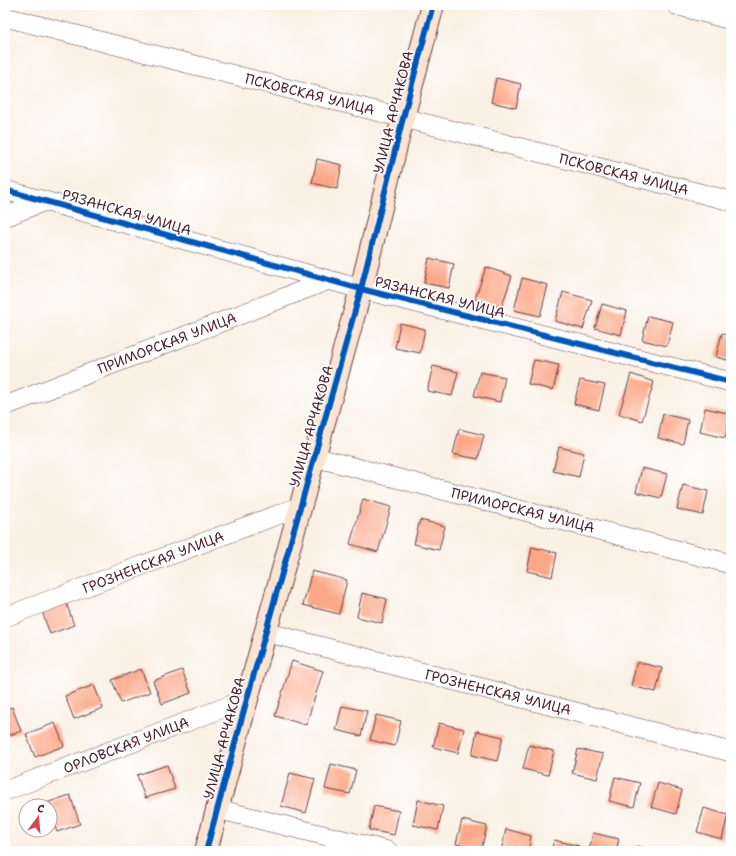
<svg xmlns="http://www.w3.org/2000/svg" width="736" height="856" font-family="'Shantell Sans',sans-serif">
<style>
.building{fill:#fba788}
.lines{fill:none;stroke-linecap:round;stroke-linejoin:round}
.street-casing{stroke:#643e47;stroke-width:20}
.secondary-casing{stroke:#643e47;stroke-width:24}
.street{stroke:#fff;stroke-width:19}
.secondary{stroke:#fde4d1;stroke-width:22}
.cycleway-casing{stroke:#fff;stroke-width:8}
.cycleway{stroke:#0057b8;stroke-width:6}
.labels{text-anchor:middle;stroke-width:3.5;stroke-linejoin:round;paint-order:stroke}
.street-label{font-size:14px;fill:#4a1f2b;stroke:#fff}
</style>
<rect width="100%" height="100%" fill="#fff"/>
<filter id="ink" filterUnits="userSpaceOnUse"><feTurbulence type="fractalNoise" baseFrequency=".025" numOctaves="2"/><feDisplacementMap in="SourceGraphic" scale="8" xChannelSelector="R" yChannelSelector="G"/><feConvolveMatrix kernelMatrix="1 2 1 2 8 2 1 2 1" color-interpolation-filters="sRGB"/></filter>
<filter id="wash" filterUnits="userSpaceOnUse"><feTurbulence type="fractalNoise" baseFrequency=".012" numOctaves="4" result="noise"/><feDisplacementMap in="SourceGraphic" scale="16" xChannelSelector="R" yChannelSelector="G"/><feGaussianBlur stdDeviation="0.9" result="paint"/><feColorMatrix in="noise" values="0 0 0 0 0 0 0 0 0 0 0 0 0 0 0 0 0 1.4 0 .05"/><feComposite in="paint" operator="in"/></filter>
<g filter="url(#wash)">
<rect width="100%" height="100%" fill="#faf0e3"/>
<g id="blocks">
<path class="building" d="M496,78L521,84L516,108L491,102Z
M317,159L342,165L337,189L312,183Z
M429,258L454,264L449,288L424,283Z
M486,267L512,276L501,308L475,299Z
M522,278L548,285L540,316L514,310Z
M563,292L592,300L583,329L555,321Z
M602,304L627,311L621,335L595,328Z
M648,316L673,322L667,346L642,340Z
M400,323L425,329L420,353L395,348Z
M722,333L731,336V361L716,357Z
M534,360L559,365L553,390L528,384Z
M433,366L458,372L452,396L427,391Z
M480,372L505,377L500,402L474,396Z
M631,374L654,382L642,421L619,414Z
M580,380L605,385L599,410L574,404Z
M705,408L731,414L725,438L700,432Z
M663,414L688,420L683,444L658,438Z
M459,429L484,435L478,459L453,454Z
M559,447L584,453L579,477L553,471Z
M642,468L667,474L661,498L636,492Z
M683,485L708,491L703,515L677,509Z
M363,499L391,507L378,552L350,544Z
M420,520L445,526L439,550L414,544Z
M532,547L557,553L552,577L527,571Z
M312,571L347,580L339,614L303,605Z
M362,593L387,599L382,623L357,617Z
M66,602L74,625L50,634L42,611Z
M292,661L323,671L306,725L275,716Z
M637,662L662,668L656,692L631,686Z
M141,669L150,692L121,703L112,680Z
M182,670L191,693L162,704L153,681Z
M94,685L103,708L74,719L65,696Z
M730,690H731V708L727,707Z
M342,706L367,711L361,736L336,730Z
M12,707L21,731L5,737V710Z
M376,715L401,721L395,746L370,740Z
M55,723L64,746L35,757L26,734Z
M439,723L464,729L458,753L433,747Z
M477,731L503,737L497,761L472,755Z
M529,745L554,751L548,775L523,769Z
M578,749L603,754L597,779L572,773Z
M331,764L356,770L350,794L325,789Z
M167,765L175,789L145,798L137,775Z
M290,773L315,779L306,813L281,806Z
M615,777L640,783L634,807L609,801Z
M658,783L682,790L676,814L651,807Z
M70,795L80,824L57,832L50,814V806H47L46,803Z
M418,800L443,806L438,830L413,825Z
M374,806L399,811L394,835L369,830Z
M704,808L728,815L722,839L697,832Z
M462,820L487,826L481,850L456,844Z
M506,829L531,836L528,851H501Z
M593,833L619,839L616,851H589Z
M554,840L579,846L578,851H551Z
M637,846L657,850V851H635Z"/>
</g>
</g>
<g filter="url(#ink)">
<use href="#blocks" fill-opacity="0" stroke="#643e47" stroke-width="1"/>
<g class="lines">
<defs>
<path id="street" d="M676,5L731,20
M5,17L731,201
M5,190L361,289L731,382
M5,217L45,201
M5,406L329,280
M314,457L731,564
M5,617L301,506
M265,632L731,752
M5,791L247,699
M217,809L388,851"/>
<path id="secondary" d="M206,851L247,699L361,289L403,118L433,5"/>
</defs>
<use href="#street" class="street-casing"/>
<use href="#secondary" class="secondary-casing"/>
<use href="#street" class="street"/>
<use href="#secondary" class="secondary"/>
<defs>
<path id="cycleway" d="M5,190L361,289L731,382
M206,851L247,699L361,289L403,118L433,5"/>
</defs>
<use href="#cycleway" class="cycleway-casing"/>
<use href="#cycleway" class="cycleway"/>
</g>
</g>
<g class="labels">
<g class="street-label">
<text transform="translate(310 94) rotate(14)" y="5">ПСКОВСКАЯ УЛИЦА</text>
<text transform="translate(393 112) rotate(-76)" y="5">УЛИЦА АРЧАКОВА</text>
<text transform="translate(624 174) rotate(14)" y="5">ПСКОВСКАЯ УЛИЦА</text>
<text transform="translate(127 212) rotate(16)" y="5">РЯЗАНСКАЯ УЛИЦА</text>
<text transform="translate(440 297) rotate(14)" y="5">РЯЗАНСКАЯ УЛИЦА</text>
<text transform="translate(167 343) rotate(-21)" y="5">ПРИМОРСКАЯ УЛИЦА</text>
<text transform="translate(311 426) rotate(-74)" y="5">УЛИЦА АРЧАКОВА</text>
<text transform="translate(523 510) rotate(14)" y="5">ПРИМОРСКАЯ УЛИЦА</text>
<text transform="translate(153 562) rotate(-21)" y="5">ГРОЗНЕНСКАЯ УЛИЦА</text>
<text transform="translate(498 692) rotate(14)" y="5">ГРОЗНЕНСКАЯ УЛИЦА</text>
<text transform="translate(224 738) rotate(-75)" y="5">УЛИЦА АРЧАКОВА</text>
<text transform="translate(126 745) rotate(-21)" y="5">ОРЛОВСКАЯ УЛИЦА</text>
</g>
</g>
<rect width="736" height="856" fill="none" stroke="#fff" stroke-width="20"/>
<g transform="translate(38 818) rotate(16)"><circle r="19" fill="#ffffff" stroke="#b7a5aa"/>
<path d="M0-3L7 15L0 10L-7 15Z" fill="#d1495b"/>
<text y="-6" font-size="11" font-weight="bold" text-anchor="middle" fill="#4a1f2b">С</text>
</g>
</svg>
